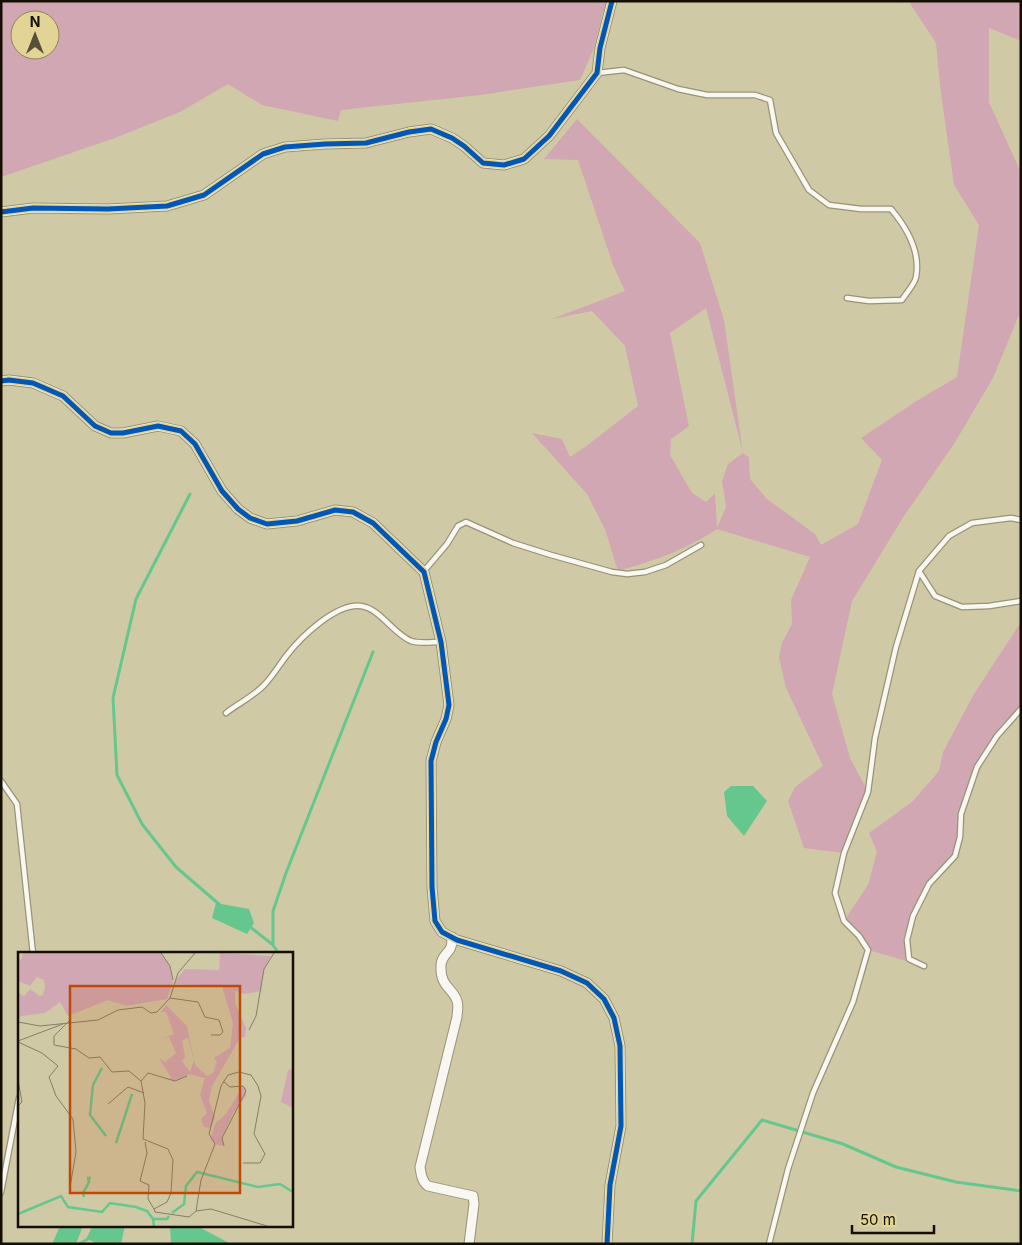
<svg xmlns="http://www.w3.org/2000/svg" width="1022" height="1245" font-family="Inter,sans-serif">
<style>
.green{fill:#d1a7b3;fill-rule:evenodd}
.water{fill:#66c78e}
.lines{fill:none;stroke-linecap:round;stroke-linejoin:round}
.stream{stroke:#66c78e;stroke-width:3}
.lane-casing{stroke:#989377;stroke-width:7}
.street-casing{stroke:#989377;stroke-width:11}
.lane{stroke:#f8f7f2;stroke-width:4.5}
.street{stroke:#f8f7f2;stroke-width:9}
.cycleway-casing{stroke:#e1d495;stroke-width:8}
.cycleway{stroke:#0057b8;stroke-width:5}
.inset-river{fill:none;stroke:#66c78e;stroke-width:2.5}
.inset-road{fill:none;stroke:#857f64;stroke-width:1}
.view{fill:#be4a0a;fill-opacity:0.15;stroke:#be4a0a;stroke-width:2.5}
.inset-edge{fill:none;stroke:#140f00;stroke-width:2.5}
</style>
<rect width="100%" height="100%" fill="#d0c9a6"/>
<path class="green" d="M1,1H609L603,12L594,48L580,80L480,95L341,110L338,121L262,105L228,84L180,112L115,138L1,177ZM20,20H50V50H20Z
M877,1H1021V41L989,28V102L1021,173V316L1018,317L993,378L954,444L904,516L852,601L832,694L850,758L868,792L844,853L804,848L788,801L795,787L823,766L786,688L779,657L782,643L792,624L791,600L810,557L717,529C684,551 655,560 618,571L605,529L587,494L532,433L562,439L570,457L585,447L638,406L625,346L592,311L552,319L625,291L613,265L578,160L544,159L577,119L700,243L724,320L743,453L749,457L750,479L767,499L815,534L821,545L858,524L882,460L861,438L915,402L957,377L979,225L954,185L940,86L936,43L909,2ZM706,308L743,453L728,464L722,481L726,507L717,528L715,493L706,502L692,493L670,455L671,439L689,426L670,333Z
M1021,622V709L997,736L977,767L961,814L960,837L955,856L929,884L913,916L907,940L909,959L924,966L868,950L844,921L868,885L877,852L869,833L912,802L939,771L943,752L974,694Z"/>
<path class="water" d="M731,786H753L767,801L744,836L727,816L724,792Z
M216,903L249,909L254,923L247,934L212,918Z
M60,1226H83L76,1244H52Z
M94,1226H125L121,1244H97L88,1239Z
M170,1226L199,1227L231,1244H171Z"/>
<g class="lines">
<path class="stream" d="M190,494L136,599L113,698L117,775L142,824L176,867L220,905
M249,926L273,945L279,954
M273,945V911L286,873L373,652
M79,1244L88,1239L94,1226
M692,1244L696,1201L762,1120L843,1144L896,1167L956,1182L1021,1191"/>
<defs>
<path id="lane" d="M597,73L624,70L678,89L707,95H755L770,100L776,133L809,190L829,205L861,209H891C907,228 921,251 916,277C915,284 906,293 902,300L869,301L847,298
M424,571L447,544L458,526L466,522L513,543L551,555L612,572L627,574L645,572L666,565L701,545
M919,571L935,596L962,607L989,606L1021,601
M226,713C239,703 256,695 266,683C274,674 280,664 287,655C301,637 336,603 361,606C381,609 392,633 411,641C420,644 431,642 441,642
M1,781L17,804L33,954
M924,966L909,959L907,940L913,916L929,884L955,856L960,837L961,814L977,767L997,736L1021,709
M1,1192L19,1098
M769,1244L788,1169L813,1093L853,1002L868,950L859,936L844,921L835,893L844,853L868,792L875,738L896,647L919,571L949,536L972,523L1011,518L1021,520"/>
<path id="street" d="M1,212L33,208L108,209L167,206L204,195L263,154L285,147L325,144L366,143L409,132L431,129L452,138L464,146L483,163L504,165L524,159L549,136L597,73L600,48L612,1
M1,381L9,380L33,383L63,396L95,426L111,433H123L158,426L181,431L195,444L222,491L238,509L250,518L267,524L297,521L335,510L353,512L373,523L424,572L441,642L449,705L446,719L436,742L431,761L432,887L435,921L442,932L457,940L561,971L587,983L604,999L614,1018L620,1046L621,1126L610,1185L607,1244
M452,937C452,941 452,946 450,949C446,955 441,958 441,966C440,987 453,988 457,1001C459,1007 457,1012 457,1017L420,1167C421,1174 422,1182 428,1186L473,1196L474,1204L469,1244"/>
</defs>
<use href="#lane" class="lane-casing"/>
<use href="#street" class="street-casing"/>
<use href="#lane" class="lane"/>
<use href="#street" class="street"/>
<defs>
<path id="cycleway" d="M1,212L33,208L108,209L167,206L204,195L263,154L285,147L325,144L366,143L409,132L431,129L452,138L464,146L483,163L504,165L524,159L549,136L597,73L600,48L612,1
M1,381L9,380L33,383L63,396L95,426L111,433H123L158,426L181,431L195,444L222,491L238,509L250,518L267,524L297,521L335,510L353,512L373,523L424,572L441,642L449,705L446,719L436,742L431,761L432,887L435,921L442,932L457,940L561,971L587,983L604,999L614,1018L620,1046L621,1126L610,1185L607,1244"/>
</defs>
<use href="#cycleway" class="cycleway-casing"/>
<use href="#cycleway" class="cycleway"/>
</g>
<g transform="translate(18 952)">
<rect width="275" height="275" fill="#d0c9a6"/>
<path d="M5,1H143L152,14L155,32L167,17L201,18L202,1L253,4L246,17L243,39L226,42L217,39V51L228,76L227,85L222,86L194,134L191,149L197,165L193,176L186,175L183,167L189,161L182,143L187,126L172,122L155,129L141,106L147,110L158,101L151,85L144,87L156,82L148,60H143L148,53L169,74L177,113L189,124L195,121L199,110L196,106L212,96L215,71L204,34L154,32L149,47L108,54L90,48L50,64L42,50L27,61L3,64L0,68V41L6,44L12,37L22,44L25,43L27,35L26,28L19,25L12,34L0,29V6L3,8ZM170,85L176,109L172,120L164,109L167,105L164,89ZM275,117V156L263,150L270,118ZM225,134L228,136V144L215,161L204,186L206,194L197,192L193,187L197,172L208,162Z" fill="#d1a7b3" fill-rule="evenodd"/>
<path class="inset-river" d="M84,116L75,133L72,163L88,184M98,191L114,142M66,245L65,241L71,230L70,226H73M154,261L166,252L168,234L179,220L240,235L262,232L275,240M0,262L43,244L50,255L84,260L92,251L118,255L129,259L135,267L136,274M135,267H149L151,264"/>
<path class="inset-road" d="M143,1L152,14L155,28M152,46L180,50L187,65L201,68L205,80L202,83H193M51,69L36,84V93L58,97L71,106L82,105L94,120L111,119L123,129L127,151L125,187L150,197L155,208L153,241L149,250L136,257L137,260L171,265L178,259L193,257L249,274M0,70L22,74L80,68L100,58L124,55L133,61L139,60L152,46L160,21L177,1M231,78L238,64L246,17L256,1M0,89L45,72M0,90L24,101L40,114L31,125L38,144L55,167L58,200L52,235M0,128L4,150L0,154M123,129L130,121L157,129L169,124M205,129L212,135L225,134L228,139L204,186L206,194M90,152L110,135L126,141M127,190L129,201L122,229L131,233L130,247L136,257M178,259L183,228L197,192L191,182L203,134L210,123L221,120L233,123L240,134L243,144L236,182L247,202L242,211H225"/>
<path class="view" d="M52,34H222V241H52Z"/>
<rect width="275" height="275" class="inset-edge"/>
</g>
<rect width="1022" height="1245" fill="none" stroke="#140f00" stroke-width="5"/>
<g transform="translate(35 35)"><circle r="24" fill="#e1d495" stroke="#8f8559"/>
<path d="M0-4L9 19L0 12L-9 19Z" fill="#56503a"/>
<text y="-8" font-size="14" font-weight="bold" text-anchor="middle" fill="#140f00">N</text>
</g>
<path d="M852 1225v8h82v-8" fill="none" stroke="#140f00" stroke-width="2.5"/>
<text x="860" y="1225" font-size="15" fill="#140f00" stroke="#e1d495" stroke-width="4" paint-order="stroke">50 m</text>
</svg>
